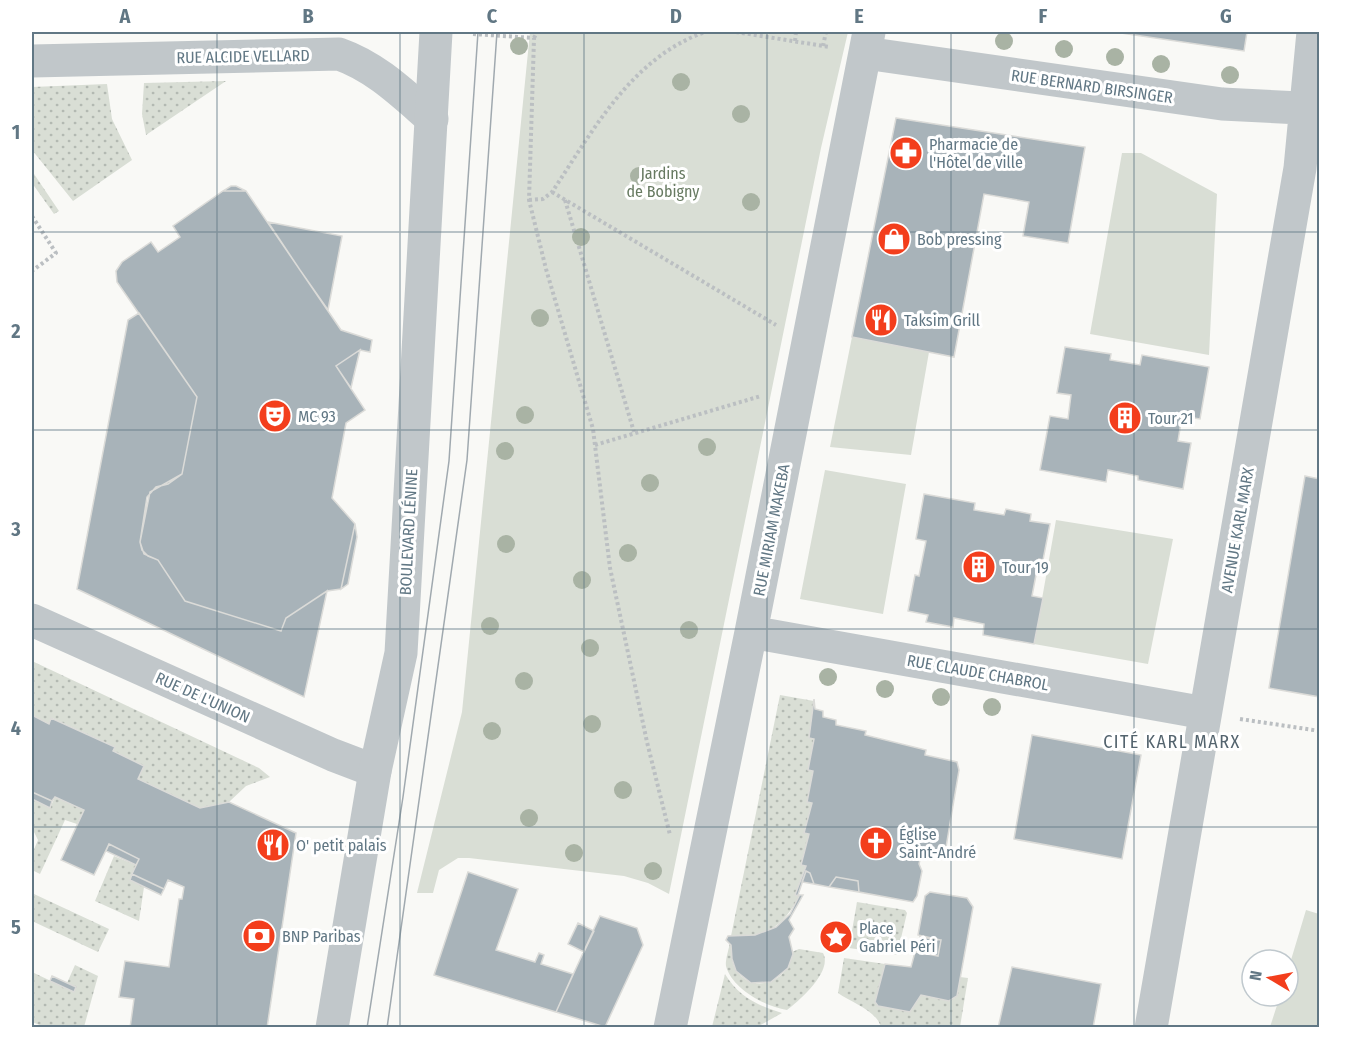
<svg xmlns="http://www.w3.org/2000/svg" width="1351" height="1059" font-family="'Fira Sans Condensed',sans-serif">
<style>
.green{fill:#d9ded5}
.garden{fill:url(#garden-dots)}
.building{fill:#a8b3b9;stroke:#dbdbd8;stroke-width:1.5}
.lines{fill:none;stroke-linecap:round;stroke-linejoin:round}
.path{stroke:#bbbfc2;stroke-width:4;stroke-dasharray:3 3;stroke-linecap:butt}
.minor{stroke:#c1c7ca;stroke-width:33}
.tertiary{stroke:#c1c7ca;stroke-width:33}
.tram{stroke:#a0a9af;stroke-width:1.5}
.tree{fill:#a9b3a4}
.grid{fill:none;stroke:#617784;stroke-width:1.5;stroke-opacity:0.55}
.labels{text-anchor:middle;stroke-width:6;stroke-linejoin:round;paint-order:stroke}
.street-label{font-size:16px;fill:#617784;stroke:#fff}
.poi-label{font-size:16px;fill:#617784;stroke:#fff;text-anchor:start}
.park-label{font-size:16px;fill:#677a61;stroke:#fff}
.neighbourhood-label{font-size:18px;letter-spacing:1.5px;fill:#54646e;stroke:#fff}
.neatline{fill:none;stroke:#617784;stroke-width:2}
.grid-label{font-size:20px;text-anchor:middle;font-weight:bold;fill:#617784}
</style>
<defs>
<pattern id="garden-dots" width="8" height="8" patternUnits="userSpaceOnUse" patternTransform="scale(1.5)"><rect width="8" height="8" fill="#d9ded5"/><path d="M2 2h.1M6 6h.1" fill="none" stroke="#b3b9b2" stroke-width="1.8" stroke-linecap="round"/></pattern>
</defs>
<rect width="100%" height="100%" fill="#f9f9f6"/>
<path class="green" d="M530,32H848L821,148L669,894L648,883L624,876L469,858H458L439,870L433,893H417L462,712Z
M1122,153H1141L1217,194L1209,355L1090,334Z
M852,337L929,352L911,455L830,447Z
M825,470L906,484L883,614L800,599Z
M1056,520L1173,539L1148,664L1034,644Z
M1306,910L1319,914V1027H1270L1280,996H1288V970Z"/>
<path class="garden" d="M226,81L146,135L142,114L144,83Z
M107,84L112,119L132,160L73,201L32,150V87Z
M32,171L59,211L54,214L32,183Z
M32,661L259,768L270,777L246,786L229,802L200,808L138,779L144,766L113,751L115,747L52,718L49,724L32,715Z
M780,695L814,701L809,737L814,739L808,769L813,771L807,801L812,803L804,832L809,834L801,864L806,866L795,895L799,896C784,926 765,939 731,936Z
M55,797L84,810L77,824L65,820L40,874L32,870V854L38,840L32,828V799L50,808Z
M114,856L136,865L130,880L144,887L139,921L95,901Z
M34,894L109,929L98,952L32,921Z
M857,902L905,910L907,913L897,955L849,948Z
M730,942C733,951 730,961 736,970C753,996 791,981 792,952L799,949L823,953C833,971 800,1000 787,1010C766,1007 732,989 726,966C725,960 729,949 730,942Z
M844,958L885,964L876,1003L910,1012L921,995L954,999L960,977L968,978L960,1027H881C876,1010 852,1003 838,993Z
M75,965L98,976L84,1027H45L32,1022V972L74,992L76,987L67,983Z
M725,974C738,996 758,1006 782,1013L757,1027H712Z"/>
<path class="building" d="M1114,32H1247L1244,51Z
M896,118L1085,147L1068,243L1023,236L1029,202L984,194L954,357L852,337Z
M231,186H236L246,191H223Z
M223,191H246L341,330L372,340L370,352L360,350L336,366L365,410L346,423L332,498L355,524L341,589L327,591L286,618L281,631L185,601L158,560L144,554L140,542L150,492L182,474L197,397L117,282L116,271L122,262L151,242L158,252L180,237L173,226Z
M268,222L342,236L328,310L300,270Z
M139,313L197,397L182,474L168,484L156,487L147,497L140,542L142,550L148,556L158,560L185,601L281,631L286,618L327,591L304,697L77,589L128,320Z
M1065,347L1111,354L1110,360L1140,365L1142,355L1209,367L1200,419L1182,416L1178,441L1191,443L1183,489L1138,480V476L1108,470L1106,482L1040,470L1050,416L1068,419L1071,395L1057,393Z
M360,350L353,379L351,388L336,366Z
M1305,476L1320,479V697L1269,688Z
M924,494L975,503L974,510L1004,515L1006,509L1031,514L1030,521L1050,524L1043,560L1039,559L1032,596L1043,598L1034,644L983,635L984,624L954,618L953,627L926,622L928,615L908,611L915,575L919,576L926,541L916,539Z
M355,524L357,537L348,584L341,589Z
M814,699L815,709L823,711V717L836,720V725L866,731L865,735L926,750L925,755L957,762L959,770L945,853L938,858L921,855L919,864L922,871L917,896L913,902L859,892L858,881L836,877L829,887L814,884L810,873L806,871L798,895H803L789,920L794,929L789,937L793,954L788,968L771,982L751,983L736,971L732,959L731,945L726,940L728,936L755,935L776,927L790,914L799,896L795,895L806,866L801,865L809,834L804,833L812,803L807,802L813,771L808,770L814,739L809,738Z
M32,715L49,724L51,718L115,747L113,751L144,766L138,779L200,808L229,802L296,833L267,1028H130L134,999L119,997L125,961L169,967L179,899H182L184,887L168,880L164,889L132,874L139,859L109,844L94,875L61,860L84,810L55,797L52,801L32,792Z
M1032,735L1141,755L1122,859L1014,839Z
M32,792L52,801L50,808L32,799Z
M109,844L139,859L136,865L106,851Z
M806,871L810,873L814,884L802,882Z
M468,872L518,889L496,950L535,962L539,953L544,955L541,964L573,974L556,1012L434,975Z
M132,874L164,889L161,895L130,880Z
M836,877L858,881L859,892L829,887Z
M930,892L967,898L973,907L957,996L949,1001L921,995L910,1012L878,1006L875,1002L885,964L911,967L915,952L938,956L941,940L918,935L925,896Z
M600,916L637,928L643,945L605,1027L556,1012Z
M578,923L594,931L584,952L568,944Z
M920,936L931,939L923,953L917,952Z
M931,939L941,940L938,956L923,953Z
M1012,967L1101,984L1093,1028H998Z
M52,976L76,987L74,992L50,981Z"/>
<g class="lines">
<path class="path" d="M736,32L830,47
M473,34L534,38L529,200L546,269L593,429L610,568L647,742L670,835
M534,38L537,32
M795,41L796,32
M823,46L826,32
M552,192L776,325
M529,200L543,199L552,192C593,131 631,58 705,32
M565,200L634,432
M32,216L56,253L32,271
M595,445L761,396
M1240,719L1320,731"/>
<path class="minor" d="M865,53L1222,104L1320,109
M32,61L339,54C376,67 403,94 432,119
M32,620L333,755L375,771
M751,632L1205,713
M670,1028L751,632L869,32
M1151,1028L1300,168L1313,32"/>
<path class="tertiary" d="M332,1028L375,771L401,653L436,32"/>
<path class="tram" d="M367,1028L403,797L449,461L478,32
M387,1028L467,460L497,32"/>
</g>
<g class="tree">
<circle cx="1004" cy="41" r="9"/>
<circle cx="519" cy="46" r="9"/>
<circle cx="1064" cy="49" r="9"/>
<circle cx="1115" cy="57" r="9"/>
<circle cx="1161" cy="64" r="9"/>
<circle cx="1230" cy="75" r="9"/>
<circle cx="681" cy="82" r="9"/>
<circle cx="741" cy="114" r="9"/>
<circle cx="639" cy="176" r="9"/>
<circle cx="751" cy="202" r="9"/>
<circle cx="581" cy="237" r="9"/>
<circle cx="540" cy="318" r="9"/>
<circle cx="525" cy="415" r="9"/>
<circle cx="707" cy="447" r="9"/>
<circle cx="505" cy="451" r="9"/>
<circle cx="650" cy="483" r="9"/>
<circle cx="506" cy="544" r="9"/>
<circle cx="628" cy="553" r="9"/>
<circle cx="582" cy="580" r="9"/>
<circle cx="490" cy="626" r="9"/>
<circle cx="689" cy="630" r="9"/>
<circle cx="590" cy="648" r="9"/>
<circle cx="828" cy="677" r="9"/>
<circle cx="524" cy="681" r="9"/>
<circle cx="885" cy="689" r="9"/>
<circle cx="941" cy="697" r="9"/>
<circle cx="992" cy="707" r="9"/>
<circle cx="592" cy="724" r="9"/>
<circle cx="492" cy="731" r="9"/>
<circle cx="623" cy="790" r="9"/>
<circle cx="529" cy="818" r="9"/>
<circle cx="574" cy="853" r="9"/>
<circle cx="653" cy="871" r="9"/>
</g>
<path class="grid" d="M217,32V1028M400,32V1028M584,32V1028M767,32V1028M951,32V1028M1134,32V1028M32,232H1320M32,430H1320M32,629H1320M32,827H1320"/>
<defs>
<symbol id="pharmacy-disc" viewBox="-11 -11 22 22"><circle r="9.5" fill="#f33e1c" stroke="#fff"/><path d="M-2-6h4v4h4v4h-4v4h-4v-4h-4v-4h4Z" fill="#fff"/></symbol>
<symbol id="shop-disc" viewBox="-11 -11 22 22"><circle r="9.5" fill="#f33e1c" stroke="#fff"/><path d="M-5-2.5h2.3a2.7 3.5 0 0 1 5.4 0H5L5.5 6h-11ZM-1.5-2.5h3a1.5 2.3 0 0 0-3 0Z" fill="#fff"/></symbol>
<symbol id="restaurant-disc" viewBox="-11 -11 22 22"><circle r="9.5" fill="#f33e1c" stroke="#fff"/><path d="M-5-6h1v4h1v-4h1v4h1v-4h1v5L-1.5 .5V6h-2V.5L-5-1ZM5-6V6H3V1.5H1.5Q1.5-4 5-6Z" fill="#fff"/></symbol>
<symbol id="theatre-disc" viewBox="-11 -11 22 22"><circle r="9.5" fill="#f33e1c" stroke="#fff"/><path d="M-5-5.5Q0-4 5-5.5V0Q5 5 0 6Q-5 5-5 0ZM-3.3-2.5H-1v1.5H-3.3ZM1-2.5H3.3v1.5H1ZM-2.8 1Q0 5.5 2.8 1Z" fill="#fff"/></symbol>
<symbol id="building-disc" viewBox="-11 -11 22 22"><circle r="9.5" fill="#f33e1c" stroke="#fff"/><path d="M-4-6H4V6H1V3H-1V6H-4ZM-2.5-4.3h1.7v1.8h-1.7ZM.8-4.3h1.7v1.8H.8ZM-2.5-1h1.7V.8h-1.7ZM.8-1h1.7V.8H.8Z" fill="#fff"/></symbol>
<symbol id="church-disc" viewBox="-11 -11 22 22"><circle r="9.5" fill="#f33e1c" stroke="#fff"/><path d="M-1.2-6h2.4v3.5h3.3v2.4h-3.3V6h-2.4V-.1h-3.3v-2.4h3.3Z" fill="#fff"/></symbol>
<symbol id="bank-disc" viewBox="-11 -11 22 22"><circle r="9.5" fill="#f33e1c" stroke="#fff"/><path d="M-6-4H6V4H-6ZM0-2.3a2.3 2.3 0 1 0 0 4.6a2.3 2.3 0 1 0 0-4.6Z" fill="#fff"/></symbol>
<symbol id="sight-disc" viewBox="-11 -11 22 22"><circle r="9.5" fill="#f33e1c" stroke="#fff"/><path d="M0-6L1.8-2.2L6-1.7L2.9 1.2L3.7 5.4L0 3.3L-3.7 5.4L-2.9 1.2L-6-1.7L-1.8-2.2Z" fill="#fff"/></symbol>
</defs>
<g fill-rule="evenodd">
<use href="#pharmacy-disc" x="887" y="134" width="38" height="38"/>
<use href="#shop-disc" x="875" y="220" width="38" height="38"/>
<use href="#restaurant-disc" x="862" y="301" width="38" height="38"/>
<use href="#theatre-disc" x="256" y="397" width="38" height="38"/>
<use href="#building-disc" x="1106" y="399" width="38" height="38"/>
<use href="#building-disc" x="960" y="548" width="38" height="38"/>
<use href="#church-disc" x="857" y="824" width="38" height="38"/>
<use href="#restaurant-disc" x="254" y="826" width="38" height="38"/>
<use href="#bank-disc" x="240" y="917" width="38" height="38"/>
<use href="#sight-disc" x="817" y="918" width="38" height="38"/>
</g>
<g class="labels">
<g class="street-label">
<text transform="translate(243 56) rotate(-1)" y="6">RUE ALCIDE VELLARD</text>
<text transform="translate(1092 86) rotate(8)" y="6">RUE BERNARD BIRSINGER</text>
<text transform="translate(771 530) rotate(-79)" y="6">RUE MIRIAM MAKEBA</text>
<text transform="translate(1237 530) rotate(-80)" y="6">AVENUE KARL MARX</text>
<text transform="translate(408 532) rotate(-87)" y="6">BOULEVARD LÉNINE</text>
<text transform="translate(978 672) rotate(10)" y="6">RUE CLAUDE CHABROL</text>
<text transform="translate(203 697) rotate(24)" y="6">RUE DE L'UNION</text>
</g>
<g class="poi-label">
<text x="929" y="150">Pharmacie de<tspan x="929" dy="18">l'Hôtel de ville</tspan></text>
<text x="917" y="245">Bob pressing</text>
<text x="904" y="326">Taksim Grill</text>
<text x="298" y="422">MC 93</text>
<text x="1148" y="424">Tour 21</text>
<text x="1002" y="573">Tour 19</text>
<text x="899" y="840">Église<tspan x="899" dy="18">Saint-André</tspan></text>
<text x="296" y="851">O' petit palais</text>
<text x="859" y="934">Place<tspan x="859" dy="18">Gabriel Péri</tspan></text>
<text x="282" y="942">BNP Paribas</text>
</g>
<g class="park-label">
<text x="663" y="179">Jardins<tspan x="663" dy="18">de Bobigny</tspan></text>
</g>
<g class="neighbourhood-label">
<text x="1172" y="748">CITÉ KARL MARX</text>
</g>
</g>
<rect width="1351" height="1059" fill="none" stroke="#ffffff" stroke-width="66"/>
<g transform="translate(1270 978) rotate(280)"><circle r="28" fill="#ffffff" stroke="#c0c9ce" stroke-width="1.5"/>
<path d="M0-4.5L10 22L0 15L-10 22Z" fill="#f33e1c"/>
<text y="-9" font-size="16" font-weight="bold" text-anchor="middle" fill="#617784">N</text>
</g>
<rect x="33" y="33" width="1285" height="993" class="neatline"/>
<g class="grid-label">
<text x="125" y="23">A</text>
<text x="308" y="23">B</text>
<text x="492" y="23">C</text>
<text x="676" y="23">D</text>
<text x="859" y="23">E</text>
<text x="1043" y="23">F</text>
<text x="1226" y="23">G</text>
<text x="16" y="139">1</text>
<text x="16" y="338">2</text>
<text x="16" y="536">3</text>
<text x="16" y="735">4</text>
<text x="16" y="934">5</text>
</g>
</svg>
